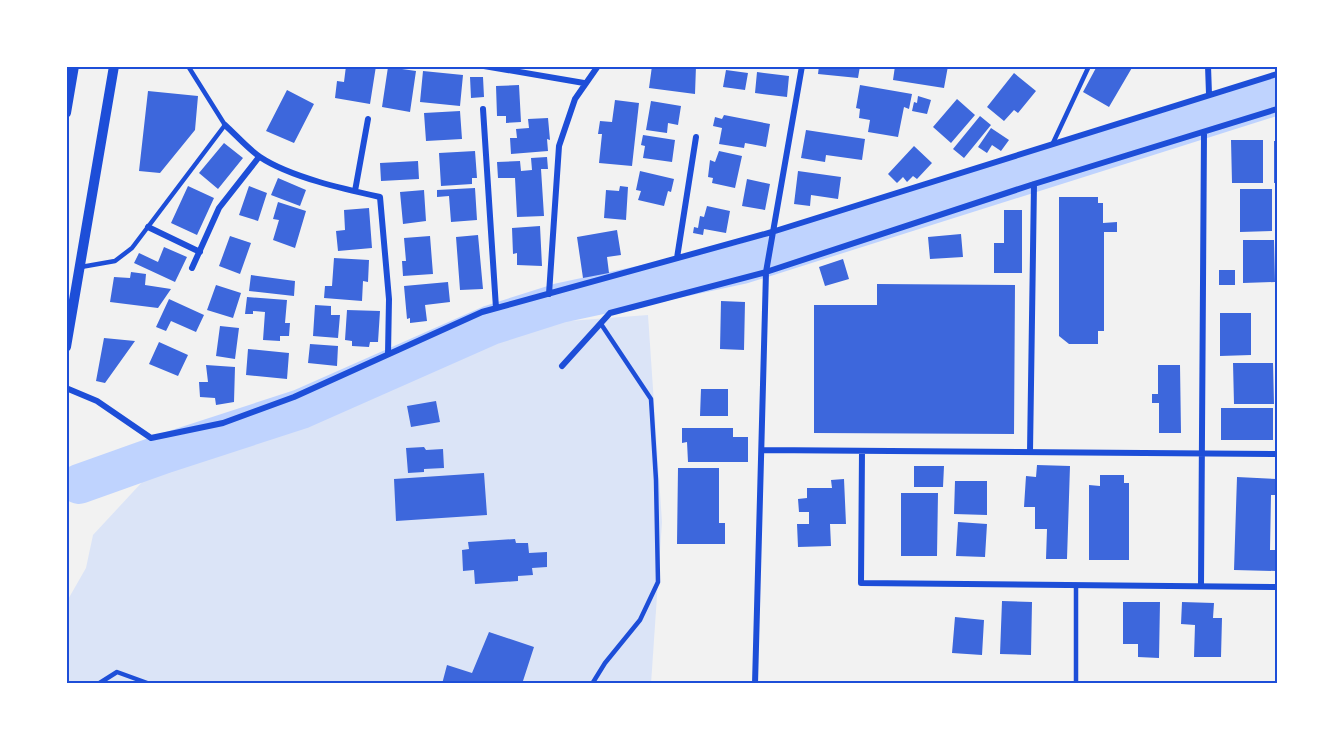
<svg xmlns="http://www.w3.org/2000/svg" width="1343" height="750" font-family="'IBM Plex Sans',sans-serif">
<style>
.green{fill:#dbe4f7}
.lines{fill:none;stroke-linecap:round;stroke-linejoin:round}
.river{stroke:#bfd3fe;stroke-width:40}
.building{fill:#3d67dc}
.path{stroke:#1d4ed8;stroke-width:4}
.service{stroke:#1d4ed8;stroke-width:4.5}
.minor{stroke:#1d4ed8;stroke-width:6}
.tertiary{stroke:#1d4ed8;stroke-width:10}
.neatline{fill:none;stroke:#1d4ed8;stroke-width:2}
</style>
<rect width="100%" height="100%" fill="#f2f2f2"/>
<path class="green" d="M648,315L662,522L651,684H66V603L86,568L93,535L158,465L529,324Z"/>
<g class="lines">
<path class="river" d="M79,484L166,453L301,409L491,325L560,303L742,264L1277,95"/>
</g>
<path class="building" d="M346,66H376L370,104L335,98L337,81L344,82Z
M652,66H696L695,94L649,88Z
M819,66H860L858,78L818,74Z
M895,66H948L944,88L893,80Z
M1097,66H1133L1109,107L1083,92Z
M388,67L416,71L410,112L382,107Z
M726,70L748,73L745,90L723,87Z
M423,71L463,75L460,106L420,102Z
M757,72L789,76L787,97L755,93Z
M1014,73L1036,91L1018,113L1014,110L1004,121L987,107Z
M470,77H483L484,97L471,98Z
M519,85L521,122L506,123V116H497L496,86Z
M860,85L912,94L909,109L904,107L898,137L868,132L870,120L859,118L860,109L856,108Z
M287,90L314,104L294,143L266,131Z
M148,91L198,96L195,130L160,173L139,171Z
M918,96L931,100L927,114L912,111L914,102L917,103Z
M957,99L975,115L951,143L933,127Z
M615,100L639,103L632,166L599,163L602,134H598L600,121L612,122Z
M651,101L681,106L678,125L668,123L667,133L646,130Z
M460,111L462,139L426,141L424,113Z
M724,115L770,124L766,147L745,143L744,148L719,144L722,128L713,126L715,117L722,119Z
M980,116L991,125L964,158L953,149Z
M548,118L550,140L547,139L548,151L511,154L510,138H517L516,129L529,128L528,119Z
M991,128L1009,140L1001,151L992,145L987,153L978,147Z
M806,130L865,139L862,160L826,155L825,162L801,158Z
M643,135L675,140L672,162L643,158L645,146L641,145Z
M1231,140H1263V183H1232Z
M1274,141H1277V183H1274Z
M224,143L243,158L218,189L199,173Z
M914,146L932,163L917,179L913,176L907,182L903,177L897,183L888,174Z
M475,151L477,178H472V184L441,186L439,153Z
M719,151L742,156L735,188L712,183L713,178L708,177L710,160L715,162Z
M547,157L548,169H541L544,216L517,217L515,178H498L497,162L520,161L521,171L532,170L531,158Z
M418,161L419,179L381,181L380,163Z
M640,171L674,179L671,192L668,191L664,206L638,200L641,191L636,190Z
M798,171L841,177L838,199L811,195L810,206L794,204Z
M278,178L306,190L300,206L271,195Z
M747,179L770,184L765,210L742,206Z
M188,186L214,198L197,235L171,223Z
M249,186L267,193L258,221L239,215Z
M620,186L628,187L626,220L604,218L606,190L619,191Z
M475,188L477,220L451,222L449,196L437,197V190Z
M1240,189H1272V231L1240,232Z
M424,190L426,221L403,224L400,192Z
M1059,197H1098V203H1103V223L1117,222V232H1104V331H1098V344H1069L1059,336Z
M278,202L306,211L295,248L273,240L279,220L273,219Z
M707,206L730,211L726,233L704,229L703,235L693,233L694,227L698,228L700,216L704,217Z
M369,208L372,248L338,251L336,231L345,230L344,210Z
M1004,210H1022V273H994V243H1004Z
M540,226L542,266L517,265V253L513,254L512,228Z
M617,230L621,255L607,257L609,273L583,278L577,237Z
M961,234L963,257L930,259L928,237Z
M478,235L483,289L460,290L456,237Z
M230,236L251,243L240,274L219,266Z
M430,236L433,274L403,276L402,261H406L404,238Z
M1243,240H1274L1275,282L1243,283Z
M164,247L187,257L175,282L134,263L139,253L158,262Z
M334,258L369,260L368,282L363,281L362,301L324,298L325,286H332Z
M843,259L849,279L825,286L819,267Z
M1219,270H1235V285H1219Z
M131,272L146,274L145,285L171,289L158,308L110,302L114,277L130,278Z
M251,275L295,281L294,296L249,291Z
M448,282L450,302L425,305L427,321L410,323V318L407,319L404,286Z
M877,284L1015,285L1014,434L814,433V305H877Z
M216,285L241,293L233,318L207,310Z
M247,297L287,300L285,323H290L289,336H280V341L263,340L265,312L253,311V314H245Z
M169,299L204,315L196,332L171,321L166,331L156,327Z
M721,301L745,302L744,350L720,349Z
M315,305L331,306V315H340L338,338L313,336Z
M347,310L380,311L378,342H370L369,347L352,346V341L345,340Z
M1220,313H1251V355L1220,356Z
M220,326L239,328L235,359L216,356Z
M104,338L135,341L105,383L96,381Z
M159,342L188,355L178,376L149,364Z
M310,344L338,346L337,366L308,363Z
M248,349L289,353L287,379L246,375Z
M1233,363H1273L1274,404H1234Z
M206,365L235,367L234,402L216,405L215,398L200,397L199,382H208Z
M1158,365H1180L1181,433H1159V403H1152V394H1158Z
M701,389H728V416H700Z
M436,401L440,422L411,427L407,406Z
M1221,408H1273V440H1221Z
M682,428H733V437H748V462H688L687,442L682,443Z
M424,447L426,450L443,449L444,468L424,469V472L408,473L406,448Z
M1037,465L1070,466L1067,559H1046L1047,529H1035V507H1024L1026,476L1036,477Z
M914,466H944L943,487H914Z
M678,468H719V523H725V544H677Z
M484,473L487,515L396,521L394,479Z
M1100,475H1124V483H1129V560H1089V485L1100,486Z
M1237,477L1277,479V495H1271L1270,550H1277V571L1234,570Z
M844,479L846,524H830L831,546L798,547L797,524H809V512H799L798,499L807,498V488H832L831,480Z
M955,481H987V515L954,514Z
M901,493H938L937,556H901Z
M958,522L987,524L985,557L956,556Z
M515,539L516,543H528L529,553L547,552V567L532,568L533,575L518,576V581L475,584L474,570L463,571L462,550L469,549L468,542Z
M1002,601L1032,602L1031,655L1000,654Z
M1123,602H1160L1159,658L1138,657V644H1123Z
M1182,602L1214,603L1213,618H1222L1221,657H1194L1195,625L1181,624Z
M955,617L984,620L982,655L952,653Z
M489,632L534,647L522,684H442L447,665L472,673Z"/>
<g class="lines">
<path class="path" d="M768,683L876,684"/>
<path class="service" d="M1053,143L1089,66
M81,267L115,261L132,248L225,125L188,66
M98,684L117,672L150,684
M592,684L605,663L640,620L658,582L656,480L651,399L601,324
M1076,684V585"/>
<path class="minor" d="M484,66L584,83
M1208,66L1209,94
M483,109L496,308
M225,125C236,135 247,148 260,157C290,177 344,189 380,197L389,299L388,354
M355,191L368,119
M148,227L200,252
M677,258L696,137
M192,268L219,208L259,157
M549,294L559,146L575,99L598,66
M562,366L610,313L766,272L1034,184L1277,109
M66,388L97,401L151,438L223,423L294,397L482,312L772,232L1277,74
M762,450L1277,454
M862,451L861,583L1277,587
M1030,452L1034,184
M1201,586L1204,132
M755,684L766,272L802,66"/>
<path class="tertiary" d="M66,113L74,66
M66,347L114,66"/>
</g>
<rect width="1343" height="750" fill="none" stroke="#ffffff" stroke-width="135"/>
<rect x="68" y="68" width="1208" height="614" class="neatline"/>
</svg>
